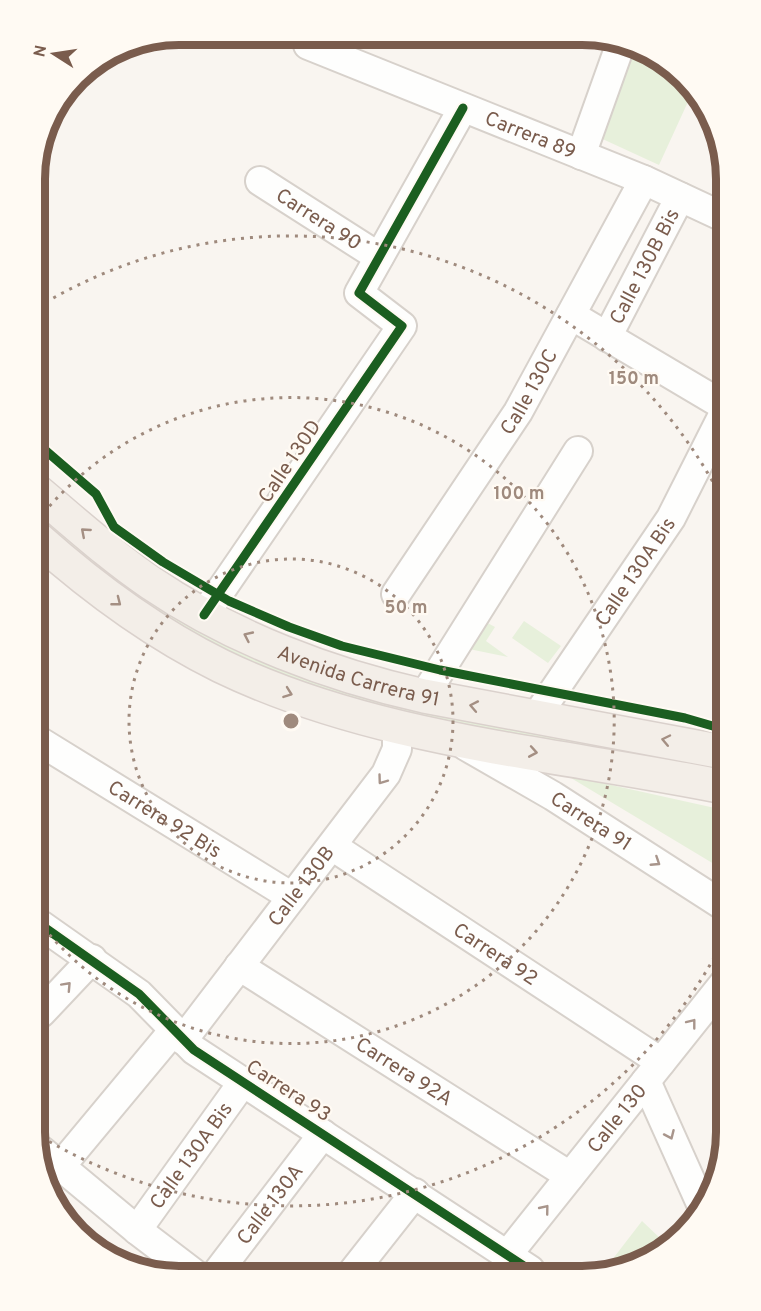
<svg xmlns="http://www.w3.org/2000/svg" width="761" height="1311" font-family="Overpass,sans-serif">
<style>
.green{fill:#e7f0db}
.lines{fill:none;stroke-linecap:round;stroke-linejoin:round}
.minor-casing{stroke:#d7d1cb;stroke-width:32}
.major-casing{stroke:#dad1cc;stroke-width:36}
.minor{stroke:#fefefd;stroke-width:28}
.major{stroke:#f3eee8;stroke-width:33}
.cycleway-casing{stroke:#fffaf3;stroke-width:13}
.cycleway{stroke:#1b5e20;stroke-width:9}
.oneway{stroke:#a48f83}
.oneway2{stroke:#a8958b}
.ring{fill:none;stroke:#9f8a7d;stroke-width:3;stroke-dasharray:3 6}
.labels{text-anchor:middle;stroke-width:4.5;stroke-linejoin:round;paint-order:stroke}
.street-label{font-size:20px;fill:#7a5c4d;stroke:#fffaf3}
.rim{fill:none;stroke:#7a5c4d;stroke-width:8}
.centre{fill:#9f8a7d;stroke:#fffaf3;stroke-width:3}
.ring-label{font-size:18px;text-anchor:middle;font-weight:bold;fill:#9f8a7d;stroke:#fffaf3;stroke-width:4.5;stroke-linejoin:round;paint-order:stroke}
</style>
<rect width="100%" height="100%" fill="#f9f5f0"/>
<path class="green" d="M636,50L677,70L692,93L659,165L596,136Z
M38,512L153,604L222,644L289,673L364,696L723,766V773L691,764C510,732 304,715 148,610C109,584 73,552 38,522Z
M482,620L495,627L486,641L508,657L464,648Z
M524,621L561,646L548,663L512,638Z
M566,775L724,810V870Z
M642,1221L662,1240L655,1250L629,1269H605Z"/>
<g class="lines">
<defs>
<g id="minor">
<path id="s1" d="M308,45L644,180L719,215"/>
<path d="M581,155L621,43"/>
<path id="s2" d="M260,181L379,257"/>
<path d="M571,315L721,404"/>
<path id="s3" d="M607,337L680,197"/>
<path id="s4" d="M396,594L518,412L644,180"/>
<path d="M204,615L402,326L359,293L463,108"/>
<path d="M424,696L578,451"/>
<path id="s5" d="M536,717L671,518L721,419"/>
<path id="s6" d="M39,741L292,897"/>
<path id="s7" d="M466,746L553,796L724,906"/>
<path id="s8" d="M332,846L661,1062"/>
<path d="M41,925L139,994L194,1050L530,1270"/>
<path id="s9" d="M239,966L570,1176"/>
<path d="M41,1013L92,959"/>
<path id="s10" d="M183,1040L386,774L397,749V725"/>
<path d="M646,1081L702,1206"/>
<path d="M42,1151L137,1230L196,1275"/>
<path d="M60,1167L174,1030"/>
<path id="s11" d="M137,1230L243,1082"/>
<path id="s12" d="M508,1254L725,982"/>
<path d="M352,1273L415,1193"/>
<path id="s13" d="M216,1274L323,1134"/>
</g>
<g id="major">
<path id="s14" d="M38,492C75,523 111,556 151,583C232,638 330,675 424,696L723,752"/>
<path d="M38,539C93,588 154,633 221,666C376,741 556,753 724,787"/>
</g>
</defs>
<use href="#minor" class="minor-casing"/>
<use href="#major" class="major-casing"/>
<use href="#minor" class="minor"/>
<use href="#major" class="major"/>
<defs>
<path id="cycleway" d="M38,444L96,494L114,527L163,562L229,601L289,627L342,646L440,670L685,718L723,729
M204,615L402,326L359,293L463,108
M41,925L139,994L194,1050L530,1270"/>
</defs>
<use href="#cycleway" class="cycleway-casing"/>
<use href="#cycleway" class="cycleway"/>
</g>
<defs><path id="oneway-chevron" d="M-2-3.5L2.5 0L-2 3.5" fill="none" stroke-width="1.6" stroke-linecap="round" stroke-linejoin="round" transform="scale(1.5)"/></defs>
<g class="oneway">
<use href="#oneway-chevron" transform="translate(85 532) rotate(-139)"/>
<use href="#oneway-chevron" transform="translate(117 602) rotate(38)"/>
<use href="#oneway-chevron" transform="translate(248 636) rotate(-155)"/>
<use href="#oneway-chevron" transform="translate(288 693) rotate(20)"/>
<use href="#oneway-chevron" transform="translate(474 706) rotate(-169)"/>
<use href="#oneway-chevron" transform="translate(666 740) rotate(-168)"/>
<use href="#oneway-chevron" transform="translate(533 752) rotate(10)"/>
</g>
<g class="oneway2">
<use href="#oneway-chevron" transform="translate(382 780) rotate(126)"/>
<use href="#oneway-chevron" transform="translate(656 862) rotate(33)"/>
<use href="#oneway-chevron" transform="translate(67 986) rotate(-47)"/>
<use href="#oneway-chevron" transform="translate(692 1023) rotate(-52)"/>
<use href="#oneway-chevron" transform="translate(670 1135) rotate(66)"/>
<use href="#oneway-chevron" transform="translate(545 1209) rotate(-51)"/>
</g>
<g class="ring">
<circle cx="291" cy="721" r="162"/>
<path d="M38 520A323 323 0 1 1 42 926"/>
<path d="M723 941A485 485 0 0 1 45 1139M38 307A485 485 0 0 1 721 497"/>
</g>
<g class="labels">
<g class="street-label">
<text dy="7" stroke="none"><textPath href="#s1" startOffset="240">Carrera 89</textPath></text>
<text dy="7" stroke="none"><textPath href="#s2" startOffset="70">Carrera 90</textPath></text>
<text dy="7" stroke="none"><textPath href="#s3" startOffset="80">Calle 130B Bis</textPath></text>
<text dy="7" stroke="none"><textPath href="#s4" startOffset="242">Calle 130C</textPath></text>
<text transform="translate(289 461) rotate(-56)" y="7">Calle 130D</text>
<text dy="7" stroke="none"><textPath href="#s5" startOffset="176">Calle 130A Bis</textPath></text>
<text dy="7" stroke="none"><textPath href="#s14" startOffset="374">Avenida Carrera 91</textPath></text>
<text dy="7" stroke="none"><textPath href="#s6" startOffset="148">Carrera 92 Bis</textPath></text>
<text dy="7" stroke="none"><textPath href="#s7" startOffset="146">Carrera 91</textPath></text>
<text dy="7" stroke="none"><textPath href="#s10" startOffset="194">Calle 130B</textPath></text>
<text dy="7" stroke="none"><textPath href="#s8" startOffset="196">Carrera 92</textPath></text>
<text dy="7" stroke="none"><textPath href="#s9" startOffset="196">Carrera 92A</textPath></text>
<text transform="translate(289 1090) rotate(33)" y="7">Carrera 93</text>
<text dy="7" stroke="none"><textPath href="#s12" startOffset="174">Calle 130</textPath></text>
<text dy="7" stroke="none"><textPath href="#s11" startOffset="92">Calle 130A Bis</textPath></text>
<text dy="7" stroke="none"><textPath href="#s13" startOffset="88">Calle 130A</textPath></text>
</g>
</g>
<path d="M0 0H761V1311H0ZM179 45H582A134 134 0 0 1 716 179V1132A134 134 0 0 1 582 1266H179A134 134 0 0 1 45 1132V179A134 134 0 0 1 179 45Z" fill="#fffaf3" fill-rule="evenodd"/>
<path class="rim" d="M179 45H582A134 134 0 0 1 716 179V1132A134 134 0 0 1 582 1266H179A134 134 0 0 1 45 1132V179A134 134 0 0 1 179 45Z"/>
<circle cx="291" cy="721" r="9" class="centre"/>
<g class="ring-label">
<text x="634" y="384">150 m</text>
<text x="519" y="499">100 m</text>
<text x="406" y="613">50 m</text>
</g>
<g transform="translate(54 54) rotate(282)" stroke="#fffaf3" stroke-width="4.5" paint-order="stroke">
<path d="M0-4.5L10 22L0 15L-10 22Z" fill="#7a5c4d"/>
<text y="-9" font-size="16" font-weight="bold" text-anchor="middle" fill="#7a5c4d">N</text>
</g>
</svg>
